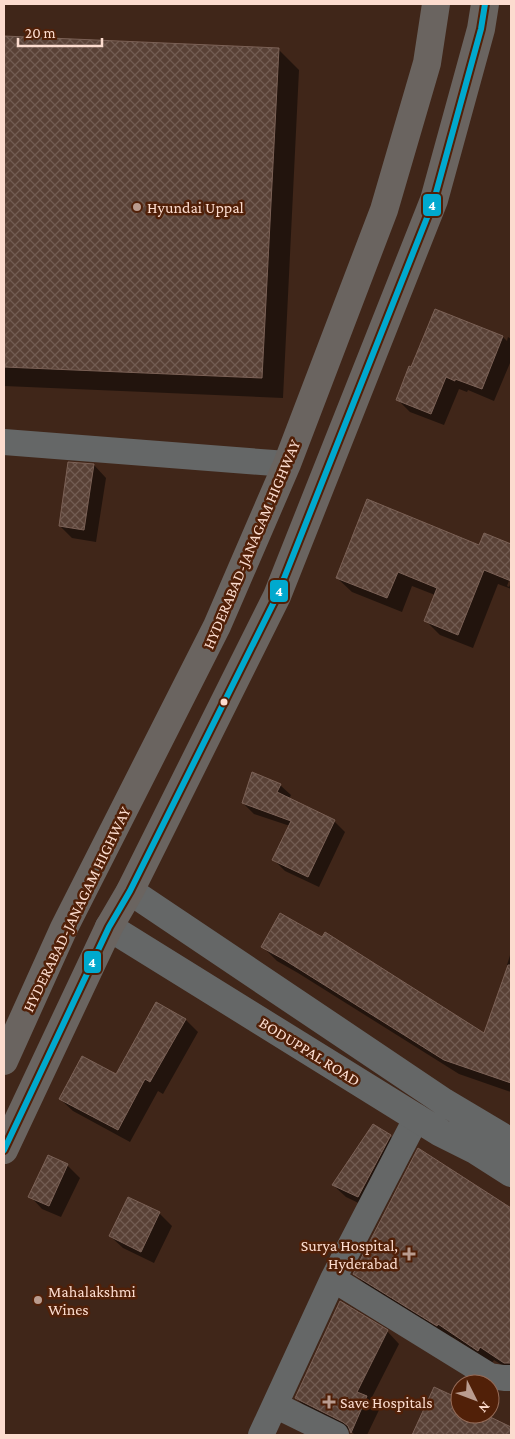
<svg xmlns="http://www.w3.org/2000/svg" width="515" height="1439" font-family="'Crimson Pro',serif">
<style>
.shadow{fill:#0007}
.building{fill:url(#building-cross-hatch);stroke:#7b6156}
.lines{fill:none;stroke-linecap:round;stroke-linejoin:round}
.minor{stroke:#656767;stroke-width:26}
.tertiary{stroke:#656767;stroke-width:28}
.trunk{stroke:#6a6460;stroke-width:28}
.bus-1-casing{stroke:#512008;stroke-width:10}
.bus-1{stroke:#00a9ce;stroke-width:6}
.poi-dot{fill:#ba9c8f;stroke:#512008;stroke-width:2}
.bus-dot{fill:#fcdccf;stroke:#512008;stroke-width:2}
.labels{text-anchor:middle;stroke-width:5;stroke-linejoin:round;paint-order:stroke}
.poi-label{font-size:16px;fill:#fcdccf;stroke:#512008;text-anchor:start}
.street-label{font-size:16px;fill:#fcdccf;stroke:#512008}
.line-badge{stroke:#512008;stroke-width:2}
.badge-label{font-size:14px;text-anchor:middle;font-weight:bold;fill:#fff}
</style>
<defs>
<pattern id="building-cross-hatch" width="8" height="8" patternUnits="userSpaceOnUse" patternTransform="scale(1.25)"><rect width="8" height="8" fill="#594136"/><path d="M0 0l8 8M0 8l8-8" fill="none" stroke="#725c52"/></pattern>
</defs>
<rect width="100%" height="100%" fill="#402619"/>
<path class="shadow" d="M4,37L278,49L299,70L283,398L4,386Z
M436,310L503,337L507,341L508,337L511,339V363H510L494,401L468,390L467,392L459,389L444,425L410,412L397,399L412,369Z
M69,463L94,465L106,478L96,542L72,538L60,526Z
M484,535L511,545V575L507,586L509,587L511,582V589L498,584L473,648L440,635L425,620L435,595L412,586L402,612L352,592L337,578L480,547Z
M280,785L291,795L289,799L334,821L345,832L319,887L285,871L274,860L290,826L254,814L243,803Z
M263,947L485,1035L508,967L507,965L511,952V1092L459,1074L298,973L277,961Z
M157,1004L186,1020L198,1032L163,1094L158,1091L130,1142L73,1111L60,1099L116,1076Z
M390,1136L402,1149L371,1209L346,1197L333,1185Z
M418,1150L511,1210V1371L494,1360L492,1363L452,1337L451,1338L368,1287L354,1273Z
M67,1165L80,1178L61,1217L42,1209L30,1196Z
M129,1199L160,1214L172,1226L154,1263L123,1248L110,1236Z
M387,1331L399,1344L370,1401L379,1410L367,1435H355L351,1431L308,1410L296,1398Z
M434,1389L460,1400V1414H481L511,1428V1435H413Z"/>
<path class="building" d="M4,36L279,48L262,378L4,367Z
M435,309L503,336L482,389L455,379V381L446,377L431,414L396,400L409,366L411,367Z
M68,462L94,464L84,530L59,526Z
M367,499L479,545L484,533L511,544V581L484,570L458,635L424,621L437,588L398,572L387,598L336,578Z
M252,772L281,784L277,792L335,820L308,877L272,860L291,821L242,803Z
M280,913L322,937L325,932L484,1033L508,965H511V1083L444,1060L283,959L261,947Z
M156,1002L186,1019L150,1082L145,1079L118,1130L59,1099L82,1056L116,1074Z
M373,1124L391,1135L358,1197L332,1185Z
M418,1148L511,1208V1363H504L480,1347L478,1351L438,1324L437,1326L353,1274Z
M48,1155L68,1164L49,1206L28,1197Z
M128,1197L160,1212L141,1252L109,1236Z
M340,1301L388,1330L357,1392L367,1396L351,1433L348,1426L343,1422L295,1398Z
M434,1387L460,1399V1414H484L511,1427V1435H412Z"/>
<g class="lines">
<path class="minor" d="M4,442L287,464
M333,1279L490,1376L504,1378H511
M275,1405L336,1435
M261,1435L333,1279L417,1117"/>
<path class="tertiary" d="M130,891L444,1102L511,1142
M109,927L441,1133L475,1150L511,1173"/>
<path class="trunk" d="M4,1061L64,928L217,626L287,464L384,210L427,63L436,4
M4,1150L109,927L130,891L277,596L434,200L481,29L485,4"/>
<defs>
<path id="bus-1" d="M4,1150L109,927L130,891L277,596L434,200L481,29L485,4"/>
</defs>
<use href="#bus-1" class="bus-1-casing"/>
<use href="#bus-1" class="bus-1"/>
</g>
<g class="poi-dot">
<circle cx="137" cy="207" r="5"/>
<path d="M406.5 1246.5h5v5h5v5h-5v5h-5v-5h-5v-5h5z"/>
<circle cx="38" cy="1300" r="5"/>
<path d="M326.5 1394.5h5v5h5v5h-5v5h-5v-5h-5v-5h5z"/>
</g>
<circle class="bus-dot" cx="224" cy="702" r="4.5"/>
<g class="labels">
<g class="poi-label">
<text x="147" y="213">Hyundai Uppal</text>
<text x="398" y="1251" text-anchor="end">Surya Hospital,<tspan x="398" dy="18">Hyderabad</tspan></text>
<text x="48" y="1297">Mahalakshmi<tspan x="48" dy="18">Wines</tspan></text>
<text x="340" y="1408">Save Hospitals</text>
</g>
<g class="street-label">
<text transform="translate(251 544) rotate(-67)" y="6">HYDERABAD-JANAGAM HIGHWAY</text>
<text transform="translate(76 909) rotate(-64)" y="6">HYDERABAD-JANAGAM HIGHWAY</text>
<text transform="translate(310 1051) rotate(32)" y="6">BODUPPAL ROAD</text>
</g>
</g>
<g class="line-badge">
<rect x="422" y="193" width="20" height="24" rx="5" fill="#00a9ce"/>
<rect x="269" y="579" width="20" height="24" rx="5" fill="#00a9ce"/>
<rect x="83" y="950" width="19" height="24" rx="5" fill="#00a9ce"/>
</g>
<g class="badge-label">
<text x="432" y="210">4</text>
<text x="279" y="596">4</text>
<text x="92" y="967">4</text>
</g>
<rect width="515" height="1439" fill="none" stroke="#fcdccf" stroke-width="10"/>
<g transform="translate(475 1399) rotate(132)"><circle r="24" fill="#512008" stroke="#956b58"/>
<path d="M0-4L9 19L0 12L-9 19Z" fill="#ba9c8f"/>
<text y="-8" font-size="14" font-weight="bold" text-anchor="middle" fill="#fcdccf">N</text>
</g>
<path d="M18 38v8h84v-8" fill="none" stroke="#fcdccf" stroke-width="2.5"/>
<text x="25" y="38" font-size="15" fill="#fcdccf" stroke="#512008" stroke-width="4" paint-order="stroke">20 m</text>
</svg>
